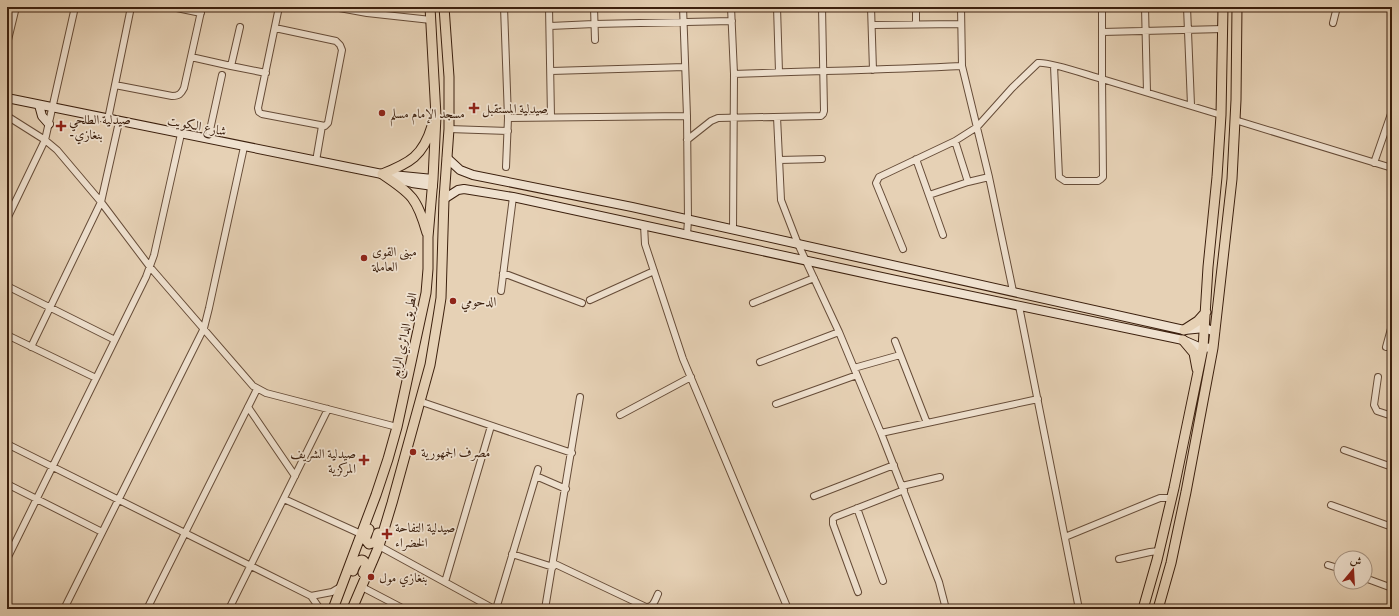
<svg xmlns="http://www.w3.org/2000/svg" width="1399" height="616" font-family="'IM FELL Double Pica',Amiri,serif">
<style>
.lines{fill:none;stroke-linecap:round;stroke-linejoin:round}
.street-casing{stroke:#664c38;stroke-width:8}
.secondary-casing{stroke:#3c200e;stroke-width:10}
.primary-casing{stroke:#3c200e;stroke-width:11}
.street{stroke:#efe1cf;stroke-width:6}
.secondary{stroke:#efe1cf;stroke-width:8}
.primary{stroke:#e6d1b5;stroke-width:9}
.poi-dot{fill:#8f2418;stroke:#efe1cf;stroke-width:1.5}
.labels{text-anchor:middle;stroke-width:3.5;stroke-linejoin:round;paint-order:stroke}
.poi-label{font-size:13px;fill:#3c200e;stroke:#efe1cf;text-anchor:start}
.street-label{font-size:13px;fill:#3c200e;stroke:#efe1cf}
</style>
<rect width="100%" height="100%" fill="#e6d1b5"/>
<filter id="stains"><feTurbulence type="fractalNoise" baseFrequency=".005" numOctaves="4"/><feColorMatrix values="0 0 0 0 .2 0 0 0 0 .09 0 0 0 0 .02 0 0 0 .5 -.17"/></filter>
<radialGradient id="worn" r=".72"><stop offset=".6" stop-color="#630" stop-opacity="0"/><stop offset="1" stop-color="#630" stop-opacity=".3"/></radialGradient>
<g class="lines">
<defs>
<path id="street" d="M172,7L201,13
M334,7L367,13L431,20
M504,7L508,118L506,167
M549,7L551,117
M594,7L595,40
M683,7L687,116L688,220L687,235
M731,7L734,74L733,230
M777,7L779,72
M871,7L873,70
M916,7V24
M961,7L962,66L989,177L1013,291
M1102,7V79L1221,115
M1145,7L1147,92
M1187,7L1191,105
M1333,23L1337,7
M873,25L961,24
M550,26L594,24L732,21
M275,28L336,41L340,45L342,50L328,123L325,126L262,114L259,112L258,108L279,7
M1102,32L1223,29
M7,44L16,7
M191,57L231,66L240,27
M231,66L266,73
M551,71L685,67
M734,74C810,71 886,70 962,66
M115,85L172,96C179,96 181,94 184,88L202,7
M7,116L45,140L57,150L101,202L150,267L253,386L266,393L397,427
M777,117L781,200L798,244L839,332L881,433L939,582L946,609
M508,118L687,116
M108,119L131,7
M1235,120L1392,168
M449,129L508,131
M208,139L222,75
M687,140L711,121L718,118L821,116L823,114L824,111L822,7
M955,141L968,182
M916,159L943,235
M779,160L822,159
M316,161L322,126
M1374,163L1392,111
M929,195L968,182L989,177
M7,219L45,140L75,7
M644,225L645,244L683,359L788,609
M903,249L876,183L879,177L955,141L977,127L1012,88L1038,63C1049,61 1090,76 1102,79L1103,177L1101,179L1098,181H1065L1059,177L1054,66
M503,273L582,303
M7,286L115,340
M501,291L513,197
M590,300L654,271
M753,303L814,278
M1019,306L1079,609
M7,335L96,378
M895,341L927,423
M31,347L101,202L119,122
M1386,347L1392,325
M760,362L839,332
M854,368L900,355
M1378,377L1374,405L1377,411L1392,416
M419,401L572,453
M776,404L857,375
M248,407L295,476
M620,415L691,377
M881,433L1038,399
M7,444L311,596L320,609
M1344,450L1392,467
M536,476L566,489
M7,484L102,532
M902,486L940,477
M814,496L894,465
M284,499L361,534
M1331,505L1392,527
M857,508L883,581
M1065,537L1155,500L1160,498H1171
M379,546L494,609
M512,554L553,567
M7,559L146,277L154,255L181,134
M1119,559L1150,552L1159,551
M553,563L646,607C654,607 655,600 658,594
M1328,565L1341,569
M1365,578L1392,588
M445,582L491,426
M362,587L404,609
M858,592L833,524V519L835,517L904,490
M311,596L332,592L342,586
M64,609L204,328L209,308L244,147
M147,609L257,389
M229,609L328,409
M496,609L538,469
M545,609L580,397"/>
<path id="secondary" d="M7,98L382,174L433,179
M39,105L42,116L49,124
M447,158L460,170L473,175L632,207L1184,330L1205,328L1215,332
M393,178L412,183L433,186
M444,199L458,190L464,189L513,197L891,279L1183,340L1199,347L1213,348"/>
<path id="primary" d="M382,174C410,163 423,156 432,126
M382,174C412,194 417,198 427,233
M1184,330L1198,321L1206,312
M1183,340L1194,353L1197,369
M369,529L365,539L369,544L375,542L378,533
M353,571C355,564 363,553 366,566L363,573
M333,609L376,495L388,459L397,427L426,293L428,269V237L433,179L436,116L430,7
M352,609L379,546L392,503L430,365L438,317L441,298L444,199L449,129V77L444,7
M1143,609L1157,560L1174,488L1203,348L1208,267L1217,177L1221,115L1223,7
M1158,609L1171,563L1186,492L1213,348L1232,179L1236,100L1237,7"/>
</defs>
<use href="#street" class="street-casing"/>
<use href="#secondary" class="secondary-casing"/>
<use href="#primary" class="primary-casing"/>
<use href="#street" class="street"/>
<use href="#secondary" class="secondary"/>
<use href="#primary" class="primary"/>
</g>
<g class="poi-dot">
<path d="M472 102h4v4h4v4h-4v4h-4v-4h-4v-4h4z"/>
<circle cx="382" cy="113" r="4"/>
<path d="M59 120h4v4h4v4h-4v4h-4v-4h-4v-4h4z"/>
<circle cx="364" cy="258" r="4"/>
<circle cx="453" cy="301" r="4"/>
<circle cx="413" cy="452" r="4"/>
<path d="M362 454h4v4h4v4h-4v4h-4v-4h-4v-4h4z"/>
<path d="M385 528h4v4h4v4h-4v4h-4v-4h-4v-4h4z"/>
<circle cx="371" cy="577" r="4"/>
</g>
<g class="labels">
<g class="poi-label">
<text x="482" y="113">صيدلية المستقبل</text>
<text x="390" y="118">مسجد الإمام مسلم</text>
<text x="69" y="124">صيدلية الطلحي<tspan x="69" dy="15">-بنغازي</tspan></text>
<text x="372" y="256">مبنى القوى<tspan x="372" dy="15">العاملة</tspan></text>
<text x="461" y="306">الدحومي</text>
<text x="421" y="457">مصرف الجمهورية</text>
<text x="356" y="458" text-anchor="end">صيدلية الشريف<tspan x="356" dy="15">المركزية</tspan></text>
<text x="395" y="532">صيدلية التفاحة<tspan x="395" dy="15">الخضراء</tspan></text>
<text x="379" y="582">بنغازي مول</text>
</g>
<g class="street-label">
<text transform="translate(197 125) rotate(11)" y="5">شارع الكويت</text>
<text transform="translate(403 335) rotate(-78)" y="5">الطريق الدائري الرابع</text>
</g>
</g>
<rect width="1399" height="616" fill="none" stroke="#e6d1b5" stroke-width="24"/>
<rect x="8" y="8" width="1383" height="600" fill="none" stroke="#3c200e" stroke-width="2"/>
<rect x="12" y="12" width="1375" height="592" fill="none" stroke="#3c200e"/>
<g transform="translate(1353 570) rotate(18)"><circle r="19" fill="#efe1cf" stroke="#a79482"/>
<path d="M0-3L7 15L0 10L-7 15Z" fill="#8f2418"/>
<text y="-6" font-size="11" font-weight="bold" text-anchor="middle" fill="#3c200e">ش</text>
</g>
<rect width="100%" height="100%" filter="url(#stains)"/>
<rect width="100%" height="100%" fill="url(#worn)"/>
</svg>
